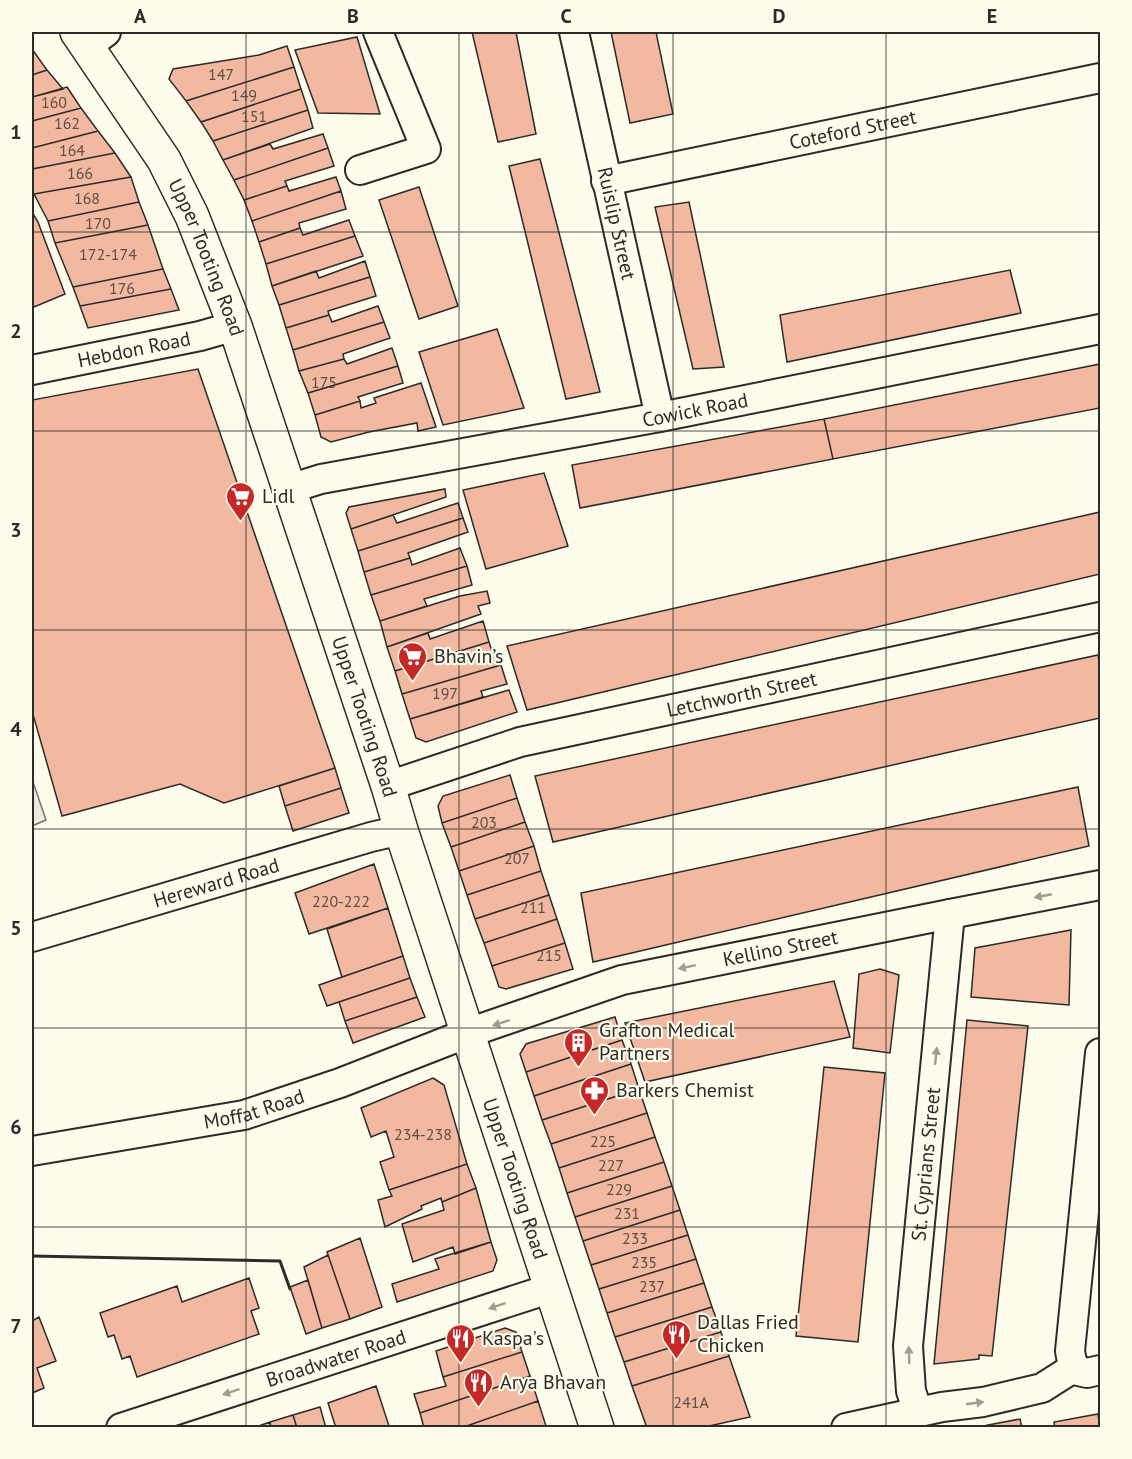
<svg xmlns="http://www.w3.org/2000/svg" width="1132" height="1459" font-family="'PT Sans',sans-serif">
<style>
.green{fill:#ecebdb;stroke:#74746e;stroke-width:1.5}
.building{fill:#f2b8a0;stroke:#2b2b2b;stroke-width:1.5}
.lines{fill:none;stroke-linecap:round;stroke-linejoin:round}
.street-casing{stroke:#2b2b2b;stroke-width:32}
.highway-casing{stroke:#2b2b2b;stroke-width:36}
.street{stroke:#fdfbea;stroke-width:28}
.highway{stroke:#fdfbea;stroke-width:33}
.wall{stroke:#2b2b2b;stroke-width:3}
.oneway{fill:#9e9d94}
.grid{fill:none;stroke:#2b2b2b;stroke-width:1.5;stroke-opacity:0.55}
.labels{text-anchor:middle;stroke-width:4.5;stroke-linejoin:round;paint-order:stroke}
.number-label{font-size:16px;fill:#5d4e48}
.street-label{font-size:20px;fill:#2b2b2b;stroke:#fdfbea}
.poi-label{font-size:20px;fill:#2b2b2b;stroke:#fdfbea;text-anchor:start}
.neatline{fill:none;stroke:#2b2b2b;stroke-width:2}
.grid-label{font-size:20px;text-anchor:middle;font-weight:bold;fill:#2b2b2b}
</style>
<rect width="100%" height="100%" fill="#fdfbea"/>
<path class="green" d="M32,779L46,820L32,826Z"/>
<path class="building" d="M472,32H516L536,134L498,142Z
M611,32H656L673,114L630,123Z
M357,37L380,114L318,113L295,50Z
M287,46L294,67L186,101L169,79L173,69L259,55Z
M32,49L47,70L32,75Z
M294,67L301,89L201,122L186,101Z
M47,70L63,89L32,97V75Z
M67,87L81,108L32,121V97Z
M301,89L308,110L213,141L201,122Z
M81,108L98,131L32,148V121Z
M308,110L313,128L223,160L213,141Z
M98,131L115,153L32,169V148Z
M323,134L328,148L234,180L223,160L270,144L273,149Z
M328,148L334,166L285,181L287,186L244,200L234,180Z
M115,153L131,177L34,194L32,191V169Z
M540,159L600,392L566,399L509,166Z
M131,177L139,202L48,221L34,194Z
M336,177L341,191L252,221L244,200L287,186L289,191Z
M419,187L458,306L419,319L379,200Z
M341,191L346,209L299,223L300,228L259,242L252,221Z
M139,202L148,225L55,243L48,221Z
M689,202L724,367L693,369L655,207Z
M32,212L38,222L65,294L34,307L32,301Z
M349,220L355,236L266,264L259,242L300,228L303,235Z
M148,225L163,269L73,287L55,243Z
M355,236L363,256L272,286L266,264Z
M365,261L370,277L279,305L272,286L316,271L319,278Z
M163,269L171,289L80,306L73,287Z
M1010,270L1021,313L787,362L780,315Z
M370,277L376,296L328,311L329,315L286,328L279,305Z
M171,289L179,310L88,328L80,306Z
M378,306L384,322L293,350L286,328L329,315L332,322Z
M384,322L390,338L343,354L344,359L299,371L293,350Z
M497,329L524,408L443,425L419,352Z
M392,348L398,366L308,393L299,371L344,359L347,364Z
M1100,364V408L833,459L824,419Z
M398,366L403,383L358,397L360,401L315,415L308,393Z
M198,369L335,768L224,803L180,784L62,816L32,711V400Z
M421,383L436,427L418,431L417,423L369,432L331,442L321,437L315,415L360,401L361,408L376,403L374,398Z
M824,419L833,459L580,508L572,465Z
M544,473L568,546L486,569L463,490Z
M445,489L446,497L351,529L346,513L349,507Z
M458,503L463,518L358,551L351,529L393,515L397,523Z
M1100,512V574L527,710L507,646Z
M463,518L468,532L408,553L410,558L364,572L358,551Z
M460,548L467,566L371,595L364,572L410,558L412,565Z
M467,566L472,585L424,599L427,606L380,621L371,595Z
M487,591L490,603L478,606L481,614L387,647L380,621L460,596Z
M483,621L489,642L395,671L387,647L428,633L430,639Z
M489,642L492,651L496,650L501,665L402,694L395,671Z
M1098,655L1100,667V718L553,842L535,776Z
M501,665L507,684L481,691L483,697L410,719L402,694Z
M509,690L517,712L426,742L416,738L410,719Z
M335,768L341,788L285,806L279,786Z
M510,775L517,798L442,823L438,806L443,796Z
M1078,787L1089,846L593,962L581,893Z
M341,788L349,813L293,831L285,806Z
M517,798L525,822L451,847L442,823Z
M525,822L534,846L459,871L451,847Z
M534,846L541,871L467,895L459,871Z
M374,864L388,908L309,934L295,893Z
M541,871L549,895L475,919L467,895Z
M549,895L557,919L484,943L475,919Z
M388,908L403,956L342,977L327,929Z
M557,919L565,943L492,966L484,943Z
M1071,930L1069,1005L971,997L975,948Z
M565,943L573,969L506,989L499,987L492,966Z
M403,956L410,978L327,1006L319,985Z
M880,969L899,975L890,1053L853,1048L859,974Z
M410,978L417,997L345,1021L339,1002Z
M834,981L850,1037L645,1082L625,1023Z
M417,997L425,1017L353,1043L345,1021Z
M615,1017L622,1040L526,1072L520,1054L526,1044Z
M967,1020L1028,1026L992,1356L979,1355V1359L934,1364Z
M622,1040L631,1064L534,1096L526,1072Z
M631,1064L639,1089L542,1120L534,1096Z
M824,1067L885,1073L858,1342L796,1336Z
M433,1078L444,1085L467,1164L389,1190L380,1162L394,1157L386,1131L371,1137L361,1108Z
M639,1089L647,1113L551,1144L542,1120Z
M647,1113L655,1137L559,1168L551,1144Z
M655,1137L664,1162L567,1193L559,1168Z
M664,1162L672,1186L575,1217L567,1193Z
M467,1164L476,1188L442,1202L441,1198L421,1206L422,1209L385,1227L378,1200L392,1196L389,1190Z
M672,1186L680,1210L583,1241L575,1217Z
M476,1188L491,1242L455,1254L453,1247L413,1262L402,1224L444,1210L442,1202Z
M680,1210L688,1235L591,1265L583,1241Z
M688,1235L696,1259L599,1289L591,1265Z
M360,1238L382,1307L350,1319L327,1252Z
M491,1242L497,1260L493,1271L397,1302L392,1284L439,1269L435,1259Z
M328,1255L350,1319L322,1328L304,1267Z
M696,1259L704,1283L607,1313L599,1289Z
M249,1278L259,1308L251,1311L259,1334L137,1377L130,1356L122,1359L114,1335L108,1337L100,1313L177,1286L182,1302Z
M308,1280L322,1328L306,1334L290,1287Z
M704,1283L712,1307L615,1337L607,1313Z
M712,1307L721,1332L624,1362L615,1337Z
M39,1317L56,1361L37,1368L44,1388L32,1393V1321Z
M505,1328L516,1332L522,1352L443,1377L436,1351Z
M721,1332L729,1356L632,1386L624,1362Z
M522,1352L530,1376L420,1413L414,1394L446,1386L443,1377Z
M729,1356L750,1417L700,1428H647L632,1386Z
M530,1376L538,1401L461,1428H424L420,1413Z
M376,1386L389,1426L336,1428L328,1403Z
M538,1401L546,1426L542,1428H461Z
M320,1407L326,1428H297L293,1415Z
M1098,1414L1100,1428H1055L1054,1422Z
M293,1415L297,1428H271L270,1422Z
M1020,1419L1022,1428H976L988,1425Z
M270,1422L271,1428H253Z"/>
<g class="lines">
<defs>
<g id="street">
<path id="s1" d="M574,32L660,417"/>
<path d="M87,46L106,32"/>
<path d="M360,170L426,149L378,32"/>
<path id="s2" d="M606,181L1100,78"/>
<path id="s3" d="M32,370L200,336L235,326"/>
<path id="s4" d="M289,489L321,479L660,417L1100,329"/>
<path id="s5" d="M388,786L520,742L1100,617"/>
<path id="s6" d="M32,937L371,837L401,830"/>
<path d="M1100,1053L1070,1351L1072,1362L1078,1371L1087,1373L1100,1370"/>
<path id="s7" d="M32,1151L244,1115L340,1083L468,1033L622,980L950,914L1100,885"/>
<path id="s8" d="M918,1412L911,1391L908,1346L950,914"/>
<path id="s9" d="M121,1428L552,1288"/>
<path d="M846,1428L942,1407L983,1402L1042,1388L1075,1367"/>
</g>
<g id="highway">
<path id="s10" d="M77,32L164,160L192,216L235,326L388,786L401,830L597,1428"/>
</g>
</defs>
<use href="#street" class="street-casing"/>
<use href="#highway" class="highway-casing"/>
<use href="#street" class="street"/>
<use href="#highway" class="highway"/>
<path class="wall" d="M32,1256L280,1261L290,1289"/>
</g>
<defs><path id="oneway-solid" d="M-6-.8H1V-3.2L6.5 0L1 3.2V.8H-6Z" transform="scale(1.5)"/></defs>
<g class="oneway">
<use href="#oneway-solid" transform="translate(1043 896) rotate(169)"/>
<use href="#oneway-solid" transform="translate(687 967) rotate(168)"/>
<use href="#oneway-solid" transform="translate(501 1023) rotate(162)"/>
<use href="#oneway-solid" transform="translate(936 1056) rotate(-84)"/>
<use href="#oneway-solid" transform="translate(497 1306) rotate(162)"/>
<use href="#oneway-solid" transform="translate(909 1355) rotate(-92)"/>
<use href="#oneway-solid" transform="translate(231 1392) rotate(162)"/>
<use href="#oneway-solid" transform="translate(975 1403) rotate(-8)"/>
</g>
<path class="grid" d="M246,32V1428M459,32V1428M673,32V1428M886,32V1428M32,232H1100M32,431H1100M32,630H1100M32,829H1100M32,1028H1100M32,1227H1100"/>
<defs>
<symbol id="supermarket-pin" viewBox="-11 -11 22 30"><path d="M0 17L-7.5 6A9.5 9.5 0 1 1 7.5 6Z" fill="#c62828" stroke="#fdfbea"/><path d="M-6-5.5h2.5l.6 2H6L4.5 2H-2.5L-4.4-4H-6ZM-1.5 3.2a1.3 1.3 0 1 0 .1 0ZM3 3.2a1.3 1.3 0 1 0 .1 0Z" fill="#fff"/></symbol>
<symbol id="building-pin" viewBox="-11 -11 22 30"><path d="M0 17L-7.5 6A9.5 9.5 0 1 1 7.5 6Z" fill="#c62828" stroke="#fdfbea"/><path d="M-4-6H4V6H1V3H-1V6H-4ZM-2.5-4.3h1.7v1.8h-1.7ZM.8-4.3h1.7v1.8H.8ZM-2.5-1h1.7V.8h-1.7ZM.8-1h1.7V.8H.8Z" fill="#fff"/></symbol>
<symbol id="pharmacy-pin" viewBox="-11 -11 22 30"><path d="M0 17L-7.5 6A9.5 9.5 0 1 1 7.5 6Z" fill="#c62828" stroke="#fdfbea"/><path d="M-2-6h4v4h4v4h-4v4h-4v-4h-4v-4h4Z" fill="#fff"/></symbol>
<symbol id="restaurant-pin" viewBox="-11 -11 22 30"><path d="M0 17L-7.5 6A9.5 9.5 0 1 1 7.5 6Z" fill="#c62828" stroke="#fdfbea"/><path d="M-5-6h1v4h1v-4h1v4h1v-4h1v5L-1.5 .5V6h-2V.5L-5-1ZM5-6V6H3V1.5H1.5Q1.5-4 5-6Z" fill="#fff"/></symbol>
</defs>
<g fill-rule="evenodd">
<use href="#supermarket-pin" x="224" y="480" width="33" height="45"/>
<use href="#supermarket-pin" x="396" y="640" width="33" height="45"/>
<use href="#building-pin" x="562" y="1026" width="33" height="45"/>
<use href="#pharmacy-pin" x="578" y="1074" width="33" height="45"/>
<use href="#restaurant-pin" x="660" y="1318" width="33" height="45"/>
<use href="#restaurant-pin" x="444" y="1322" width="33" height="45"/>
<use href="#restaurant-pin" x="462" y="1366" width="33" height="45"/>
</g>
<g class="labels">
<g class="number-label">
<text x="221" y="80">147</text>
<text x="244" y="101">149</text>
<text x="54" y="108">160</text>
<text x="254" y="122">151</text>
<text x="67" y="129">162</text>
<text x="72" y="156">164</text>
<text x="80" y="179">166</text>
<text x="87" y="204">168</text>
<text x="98" y="229">170</text>
<text x="108" y="260">172-174</text>
<text x="122" y="294">176</text>
<text x="324" y="388">175</text>
<text x="445" y="699">197</text>
<text x="484" y="828">203</text>
<text x="517" y="864">207</text>
<text x="341" y="907">220-222</text>
<text x="533" y="913">211</text>
<text x="549" y="961">215</text>
<text x="423" y="1140">234-238</text>
<text x="603" y="1147">225</text>
<text x="611" y="1171">227</text>
<text x="619" y="1195">229</text>
<text x="627" y="1219">231</text>
<text x="635" y="1244">233</text>
<text x="644" y="1268">235</text>
<text x="652" y="1292">237</text>
<text x="691" y="1408">241A</text>
</g>
<g class="street-label">
<text dy="7" stroke="none"><textPath href="#s2" startOffset="252">Coteford Street</textPath></text>
<text dy="7" stroke="none"><textPath href="#s1" startOffset="196">Ruislip Street</textPath></text>
<text dy="7" stroke="none"><textPath href="#s10" startOffset="261">Upper Tooting Road</textPath></text>
<text dy="7" stroke="none"><textPath href="#s3" startOffset="104">Hebdon Road</textPath></text>
<text dy="7" stroke="none"><textPath href="#s4" startOffset="414">Cowick Road</textPath></text>
<text dy="7" stroke="none"><textPath href="#s5" startOffset="366">Letchworth Street</textPath></text>
<text dy="7" stroke="none"><textPath href="#s10" startOffset="747">Upper Tooting Road</textPath></text>
<text dy="7" stroke="none"><textPath href="#s6" startOffset="192">Hereward Road</textPath></text>
<text dy="7" stroke="none"><textPath href="#s7" startOffset="778">Kellino Street</textPath></text>
<text dy="7" stroke="none"><textPath href="#s7" startOffset="226">Moffat Road</textPath></text>
<text dy="7" stroke="none"><textPath href="#s8" startOffset="250">St. Cyprians Street</textPath></text>
<text dy="7" stroke="none"><textPath href="#s10" startOffset="1233">Upper Tooting Road</textPath></text>
<text dy="7" stroke="none"><textPath href="#s9" startOffset="226">Broadwater Road</textPath></text>
</g>
<g class="poi-label">
<text x="262" y="503">Lidl</text>
<text x="434" y="663">Bhavin’s</text>
<text x="599" y="1037">Grafton Medical<tspan x="599" dy="23">Partners</tspan></text>
<text x="616" y="1097">Barkers Chemist</text>
<text x="697" y="1329">Dallas Fried<tspan x="697" dy="23">Chicken</tspan></text>
<text x="482" y="1345">Kaspa's</text>
<text x="500" y="1389">Arya Bhavan</text>
</g>
</g>
<rect width="1132" height="1459" fill="none" stroke="#fdfbea" stroke-width="66"/>
<rect x="33" y="33" width="1066" height="1393" class="neatline"/>
<g class="grid-label">
<text x="140" y="23">A</text>
<text x="353" y="23">B</text>
<text x="566" y="23">C</text>
<text x="779" y="23">D</text>
<text x="992" y="23">E</text>
<text x="16" y="139">1</text>
<text x="16" y="338">2</text>
<text x="16" y="537">3</text>
<text x="16" y="736">4</text>
<text x="16" y="935">5</text>
<text x="16" y="1134">6</text>
<text x="16" y="1333">7</text>
</g>
</svg>
